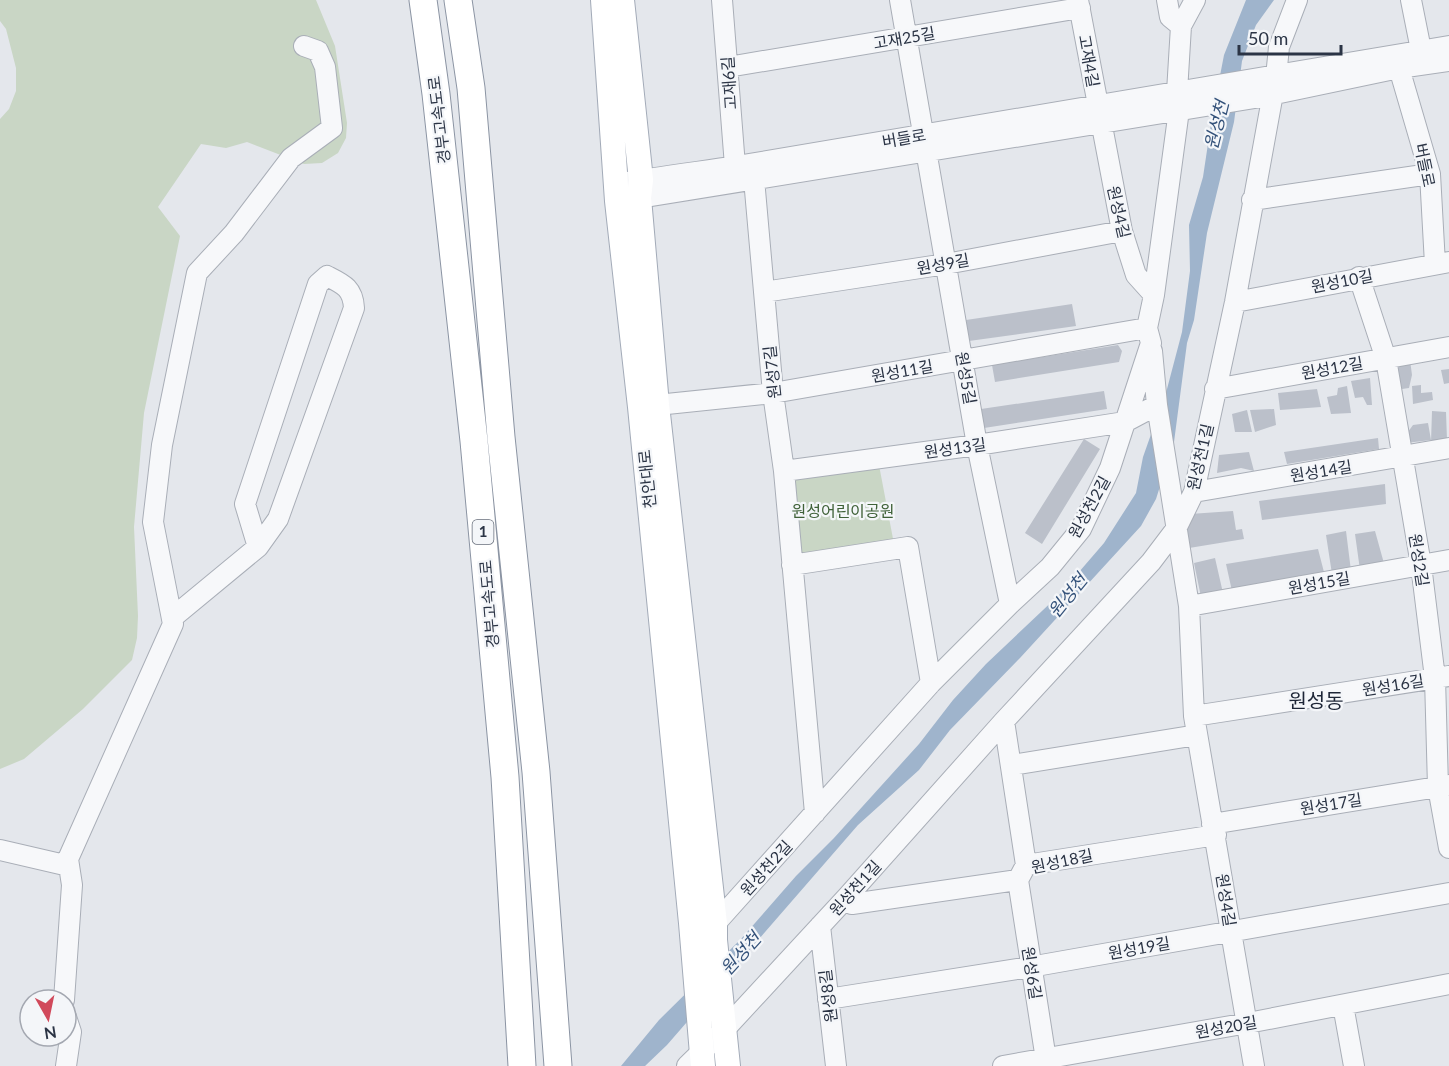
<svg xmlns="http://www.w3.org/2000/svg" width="1449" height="1066" font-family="Lato,'Noto Sans KR',sans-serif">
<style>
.green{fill:#c9d6c5}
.water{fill:#9fb4cc}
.building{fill:#bbc0ca}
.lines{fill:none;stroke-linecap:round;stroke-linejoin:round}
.minor-casing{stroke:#a9aeb7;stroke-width:22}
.major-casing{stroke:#a3abb8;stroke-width:26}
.highway-casing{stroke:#8b94a3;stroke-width:29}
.minor{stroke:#f7f8fa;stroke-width:20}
.major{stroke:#fff;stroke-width:24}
.highway{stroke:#fff;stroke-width:27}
.labels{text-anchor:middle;stroke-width:4.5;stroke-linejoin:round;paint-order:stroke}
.shield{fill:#f4f6f9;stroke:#676e7b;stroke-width:1.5}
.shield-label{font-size:15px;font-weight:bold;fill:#2b3445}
.street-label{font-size:16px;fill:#2b3445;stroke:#f4f6f9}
.park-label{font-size:16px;fill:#3f6138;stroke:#f4f6f9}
.water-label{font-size:18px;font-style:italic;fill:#34527a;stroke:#f4f6f9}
.quarter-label{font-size:20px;fill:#1d2536;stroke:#f4f6f9}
</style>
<rect width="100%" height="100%" fill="#e4e7ec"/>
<path class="green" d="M0,0H316L335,46L347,123L346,138L338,153L322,163L304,164L247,142L226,148L201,144L158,207L180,236L144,413L134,527L138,616L137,638L132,660L83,709L24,759L0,769V119L9,109L16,91V68L6,29L0,21Z
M879,465L894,544L791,559L785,480Z"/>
<path class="water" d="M1246,0H1274L1256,25L1242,61L1234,122L1207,233L1194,320L1187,343L1174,442L1156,499L1141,526L1020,658L950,730L919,770L858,825L667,1045L645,1066H621L659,1020L741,939L796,876L834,838L919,744L953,700L986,664L1060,594L1104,543L1136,493L1143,457L1167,389L1182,332L1190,271L1189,225L1203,177L1212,117L1224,55Z"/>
<path class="building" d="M1072,304L1076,326L969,341L966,320Z
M1118,345L1122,351L1119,362L995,382L992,365Z
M1410,360L1412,375L1409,388L1395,390L1391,368Z
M1449,369V383L1444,384L1441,370Z
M1370,378L1372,405H1367L1363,397L1355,398L1351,381Z
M1421,385V393L1432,392L1433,400L1413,404L1412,386Z
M1347,386L1351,413L1331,414L1327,397L1337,395L1338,388Z
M1317,389L1321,407L1280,410L1278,393Z
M1104,391L1107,409L984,428L981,409Z
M1274,409L1276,425L1255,432L1250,410Z
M1247,410L1252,432H1235L1232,414Z
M1432,411L1446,412L1447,440L1431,442Z
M1428,423L1431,440L1406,443L1405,436L1413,425Z
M1378,438L1379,449L1287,464L1284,452Z
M1084,439L1100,449L1042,544L1025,533Z
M1249,452L1254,471L1241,468L1217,473L1219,455Z
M1385,484L1386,504L1262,520L1259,501Z
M1233,511L1236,530L1242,529L1244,539L1183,549V528L1190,514Z
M1346,531L1351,571L1332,574L1326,535Z
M1375,531L1385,567L1360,570L1355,534Z
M1318,549L1325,576L1232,591L1226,564Z
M1215,558L1223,593L1201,597L1194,563Z"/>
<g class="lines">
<defs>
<path id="minor" d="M722,0L735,166
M900,0L977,445L1010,604
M1078,0L1122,231L1136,275L1154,295
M1167,0L1170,17L1181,26
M1411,0L1421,50
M728,67L1080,8
M1399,68L1430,174L1435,264
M754,179L773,393L784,471L815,813
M617,184C657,177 698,172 738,166C975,127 1212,87 1449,46
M627,200L1261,97L1399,68L1449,61
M1252,200L1430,174
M1359,277L1386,359L1421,565L1435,678L1438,787L1449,848
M764,292L946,264L1122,231
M1235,302L1449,262
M1152,351L1157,405L1189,606L1194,716L1254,1066
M1215,389L1449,347
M657,405L773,393L1147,328
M784,471L977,445L1125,422L1157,405
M1194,492L1449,448
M792,565L908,547L931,683
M1189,606L1449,560
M172,618L258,547L278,519L354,308C353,288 343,284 327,276L318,284L245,504L258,547
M1194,716L1449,676
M1004,721L1026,865
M1012,765L1197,735
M1212,824L1449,785
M0,850L69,866
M1018,880L1047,1066
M847,897L852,904L1018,880L1026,865L1216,835
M715,924L931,683L1010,604L1050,567L1081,529L1110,468L1151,343L1147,328L1154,295L1179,110L1177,92L1181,26L1195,0
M820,926L836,1066
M828,999L1030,967L1449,893
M64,1000L72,885L68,859L173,624L153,522L162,445L197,273L234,233L291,158L332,128L325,67L318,51L304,46
M1343,1005L1354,1066
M66,1017L71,1032L66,1066
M687,1066L725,1029L847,897L1004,721L1151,562L1176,529L1194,492L1235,302L1276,77L1279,47L1297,0
M1003,1066L1248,1023L1449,984"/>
<path id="major" d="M603,0L617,201L640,407L691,923L703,1066
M622,0L641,180L639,198L657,405L715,924V940L728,1066"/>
<path id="highway" d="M423,0L436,94L474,441L505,777L522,1066
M458,0L471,88L501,437L536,772L558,1066"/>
</defs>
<use href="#minor" class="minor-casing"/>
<use href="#major" class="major-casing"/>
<use href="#highway" class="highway-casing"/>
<use href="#minor" class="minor"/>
<use href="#major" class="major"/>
<use href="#highway" class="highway"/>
</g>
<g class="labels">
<rect class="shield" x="472.5" y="520" width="21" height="24" rx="4.5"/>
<g class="shield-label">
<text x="483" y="537">1</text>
</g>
<g class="street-label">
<text transform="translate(904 38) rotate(-10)" y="6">고재25길</text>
<text transform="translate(1089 61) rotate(80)" y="6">고재4길</text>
<text transform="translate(729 83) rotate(-94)" y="6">고재6길</text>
<text transform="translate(439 120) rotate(-97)" y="6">경부고속도로</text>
<text transform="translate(904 138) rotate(-10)" y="6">버들로</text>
<text transform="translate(1425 165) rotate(78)" y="6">버들로</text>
<text transform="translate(1119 212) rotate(77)" y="6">원성4길</text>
<text transform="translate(943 264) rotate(-10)" y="6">원성9길</text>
<text transform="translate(1342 281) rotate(-11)" y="6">원성10길</text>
<text transform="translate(1332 368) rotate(-10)" y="6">원성12길</text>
<text transform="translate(902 371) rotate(-10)" y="6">원성11길</text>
<text transform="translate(772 372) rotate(-96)" y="6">원성7길</text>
<text transform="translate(966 378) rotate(80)" y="6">원성5길</text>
<text transform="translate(955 448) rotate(-8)" y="6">원성13길</text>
<text transform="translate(1200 457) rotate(-77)" y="6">원성천1길</text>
<text transform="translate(1321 471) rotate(-9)" y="6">원성14길</text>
<text transform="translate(647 479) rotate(-96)" y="6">천안대로</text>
<text transform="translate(1089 507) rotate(-61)" y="6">원성천2길</text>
<text transform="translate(1419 560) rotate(81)" y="6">원성2길</text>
<text transform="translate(1319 583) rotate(-10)" y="6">원성15길</text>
<text transform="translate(489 604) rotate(-95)" y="6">경부고속도로</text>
<text transform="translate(1393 685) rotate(-9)" y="6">원성16길</text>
<text transform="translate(1331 804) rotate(-9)" y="6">원성17길</text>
<text transform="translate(1062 861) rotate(-12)" y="6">원성18길</text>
<text transform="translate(766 868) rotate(-48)" y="6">원성천2길</text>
<text transform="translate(855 888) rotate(-48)" y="6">원성천1길</text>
<text transform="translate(1226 900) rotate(81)" y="6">원성4길</text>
<text transform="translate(1139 948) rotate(-10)" y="6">원성19길</text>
<text transform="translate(1032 973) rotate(81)" y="6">원성6길</text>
<text transform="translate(828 996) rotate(-97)" y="6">원성8길</text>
<text transform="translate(1226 1027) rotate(-10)" y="6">원성20길</text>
</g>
<g class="park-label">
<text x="843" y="517">원성어린이공원</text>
</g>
<g class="water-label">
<text transform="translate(1217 125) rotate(-76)" y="6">원성천</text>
<text transform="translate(1068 596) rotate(-51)" y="6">원성천</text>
<text transform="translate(741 954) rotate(-48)" y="6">원성천</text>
</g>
<g class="quarter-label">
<text x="1316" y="708">원성동</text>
</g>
</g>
<g transform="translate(48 1018) rotate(171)"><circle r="28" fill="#f4f6f9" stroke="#a4a8b1" stroke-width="1.5"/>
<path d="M0-4.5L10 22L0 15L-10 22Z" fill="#d1495b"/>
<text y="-9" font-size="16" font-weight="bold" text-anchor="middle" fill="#2b3445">N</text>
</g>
<path d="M1239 45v9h102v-9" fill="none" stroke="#2b3445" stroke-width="3"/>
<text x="1248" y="45" font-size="18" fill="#2b3445" stroke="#f4f6f9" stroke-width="4.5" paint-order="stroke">50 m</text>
</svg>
